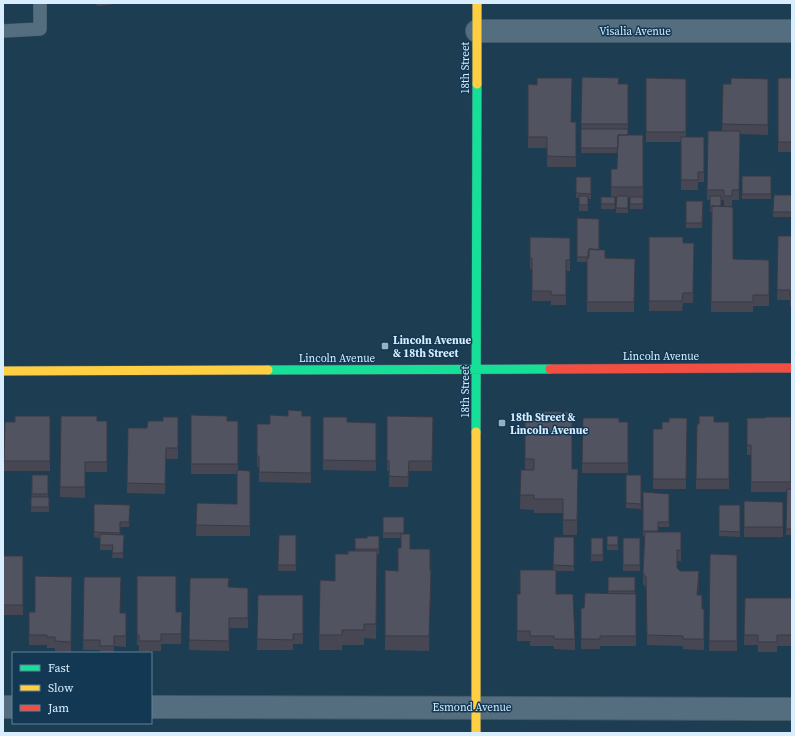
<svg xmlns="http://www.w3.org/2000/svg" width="795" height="736" font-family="'Source Serif 4',serif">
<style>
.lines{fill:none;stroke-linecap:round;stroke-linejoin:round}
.lane-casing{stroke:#435a68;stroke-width:14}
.street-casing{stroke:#435a68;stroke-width:24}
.fast-casing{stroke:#435a68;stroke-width:10}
.slow-casing{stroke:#435a68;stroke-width:10}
.jam-casing{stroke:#435a68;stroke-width:10}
.lane{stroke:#546e80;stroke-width:13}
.street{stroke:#546e80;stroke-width:22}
.fast{stroke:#16e098;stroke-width:9}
.slow{stroke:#ffcf43;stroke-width:9}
.jam{stroke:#f24e42;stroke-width:9}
.wall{fill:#474753}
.shaded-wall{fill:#393a44}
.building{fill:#525361;stroke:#393a44}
.poi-dot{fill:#97b0c2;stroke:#133853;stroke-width:1.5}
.labels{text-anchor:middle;stroke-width:3;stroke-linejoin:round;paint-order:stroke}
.street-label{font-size:11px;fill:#d8edfe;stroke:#133853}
.poi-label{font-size:11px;font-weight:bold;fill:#d8edfe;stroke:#133853;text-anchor:start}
</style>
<rect width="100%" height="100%" fill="#1d3e52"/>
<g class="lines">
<defs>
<path id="lane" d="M3,31L40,29V3"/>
<path id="street" d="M477,31H792
M3,707H13
M151,707L792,709"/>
<path id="fast" d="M268,370L550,369
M476,432L477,84"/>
<path id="slow" d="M477,84V3
M3,371L268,370
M476,733V432"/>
<path id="jam" d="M550,369L792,368"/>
</defs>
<use href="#lane" class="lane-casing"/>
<use href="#street" class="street-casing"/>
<use href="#fast" class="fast-casing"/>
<use href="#slow" class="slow-casing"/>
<use href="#jam" class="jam-casing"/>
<use href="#lane" class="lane"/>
<use href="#street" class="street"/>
<use href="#fast" class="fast"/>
<use href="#slow" class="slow"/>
<use href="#jam" class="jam"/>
</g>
<path class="wall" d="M96,3H115L109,5L97,6Z
M582,77L619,84H628V135H643V209H630V197H628V213H616L617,197H615V209H601V197H611V169H617L618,153H581Z
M646,78L686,79V137H704V182H698V190H681V142H646Z
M778,78H792V152H778Z
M768,79V135L740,134L739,200H732V206H724V200H721V206L733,259L769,260V306H753V312H711L712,212H710V200H707L708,131H722L723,84H731Z
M528,84L571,122H576V167H547V148H528Z
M742,176H771V199H742Z
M576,177H591V199H588V211H579V198H576Z
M774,195H792V217H773Z
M686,201H703L702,228H686Z
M577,218L605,258L635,259L634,312H587V262H577Z
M778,236H792V307H790V300H777Z
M530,237L570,238V271H566V305H551V301H532V269H530Z
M649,237L683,243H694L693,303H683L682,311H649Z
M191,415L227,421H238V470L250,471V536H196L197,503L237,504V474H191Z
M50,416V471H4L5,422H15Z
M61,416L97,421H107V472H85V498L60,497Z
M311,416V483L259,482V467L257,466V424H270Z
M387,416L433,417L432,471H409L408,487H389V471H387Z
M178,417V459H166L165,494L127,493L128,428H147L163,421Z
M323,417L347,422L376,423V471L323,470Z
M525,417L572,469H578L577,535H563V513H534V510L520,509L521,470H525Z
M791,417V489H792V535H786L787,492H751V455H747V418H765Z
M583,418L619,422H628V473H582Z
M687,418L686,489H653V429H662L669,422Z
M714,422H729V489H696L697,424Z
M32,475H48V497H49V512H31Z
M626,475H641V509L626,508Z
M643,492L669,494V527H658V532H681V561H677V568L680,571L699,581L698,595L702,609H704V650L683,649V646L647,645L646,587L643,584L644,536H643Z
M744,501L783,502V537H744Z
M94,504L130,505L129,527H120V534L124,535L123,558H112L113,550H100V538L94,537Z
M719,505H740V537L719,536Z
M383,517H404V534L410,549L430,570L431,584L429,651L385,650V570L398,571L401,548V538H383Z
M279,535H296V571H278Z
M379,536V554H377L376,639L364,638V645H342V650H319L320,580L335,581L348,554L355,551V538H367Z
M607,536H618V550H607Z
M554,537H574V571H556V594L575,639V650L554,649V646H530V641H517V594H520L553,570Z
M591,538H603V561H591Z
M623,538H640V571H623Z
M710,554L737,555V651H709Z
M3,556H23V615H3Z
M137,576L176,612H182L181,644H161V651H139V645H137Z
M72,577L71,652L55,651V648H47V645H29V612H35Z
M84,577L120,613H126V647L114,646V653H100V650H83Z
M608,577H635V594H636V646H600V649H581V608H584L608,593Z
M190,578L229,587L248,588V628H229V651L189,650Z
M258,595H303V644H293V650H257Z
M745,598H792V646H777V652H758V645H744Z"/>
<path class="shaded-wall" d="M431,570V584L429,651V636Z
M699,571V581L697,605V595Z"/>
<path class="building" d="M582,77L619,78L618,84H628V124H581Z
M537,78H572L571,122H576V157L547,156V137H528V84L537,85Z
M646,78L686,79V132H646Z
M731,78L768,79V125L722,124L723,84H731Z
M778,78H792V142H778Z
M581,129H628V135H618V148H581Z
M708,131H740L739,190H732V196H724V190H707Z
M618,135H643V187H611V169H617Z
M681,137H704V172H698V180H681Z
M742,176H771V194H742Z
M576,177H591V194L576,193Z
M774,195H792V212H773Z
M579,196H588V205H579Z
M617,196H628V208H616Z
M710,196H721V206H710Z
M601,197H615V204H601Z
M630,197H643V204H630Z
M686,201H703L702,223H686Z
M712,206L733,207V259L769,260V295H753V302H711Z
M577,218L599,219V250L589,249V251H588V257H577Z
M778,236H792V297H790V290H777Z
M530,237L570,238V260H566V295H551V291H532V258H530Z
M649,237H683V243H694L693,293H683L682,301H649Z
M589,249L605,250V258L635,259L634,302H587V258H589Z
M288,410L302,411V416H311V473L259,472V456H257V424H270V415L288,416Z
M536,411L572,412V469H578L577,520H563V499H534V495H520L521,470H534V459H525V417L536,418Z
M191,415L227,416V421H238V464H191Z
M15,416H50V461H4L5,422H15Z
M61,416H97V421H107V462H85V487H60Z
M387,416L433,417L432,461H409L408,477L389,476V461H387Z
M699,416H714V422H729V479H696L697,424H699Z
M163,417H178V448H166L165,484L127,483L128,428H147L148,421H163Z
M323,417H347V422L376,423V461L323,460Z
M765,417H791V482H751V445H747V418H765Z
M583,418H619V422H628V463H582Z
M669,418H687L686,479H653V429H662V422H669Z
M237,470L250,471V526L196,525L197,503L237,504Z
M32,475H48V494H32Z
M626,475H641V504L626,503Z
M787,489H792V529H786Z
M643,492L669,494V522H658V531H643Z
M31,497H49V507H31Z
M744,501L783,502V527H744Z
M94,504L130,505L129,522H120V533L94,532Z
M719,505H740V532L719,531Z
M383,517H404V533H383Z
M645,532H681V550H677V568L680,571H699L697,595H702V609H704V639H683V636L647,635L646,577L643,573Z
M100,534L124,535L123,553H112L113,545H100Z
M401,534H410V549H430V570H431L429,636H385V570L398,571V548H401Z
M279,535H296V565H278Z
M367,536H379V549H355V538H367Z
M607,536H618V545H607Z
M554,537H574V566L553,565Z
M591,538H603V555H591Z
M623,538H640V565H623Z
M348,551H377L376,624H364V630H342V635H319L320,580L335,581V554H348Z
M710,554L737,555V641H709Z
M3,556H23V605H3Z
M520,570H556V594H573L575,639H554V636H530V631H517V594H520Z
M35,576L72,577L71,642L55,641V637H47V635H29V612H35Z
M137,576H176V612H182L181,634H161V641H139V635H137Z
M84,577H121L120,613H126V636H114V646H100V640H83Z
M608,577H635V591H608Z
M190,578H229L228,587L248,588V618H229V641L189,640Z
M585,593L636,594V636H600V639H581V608H584Z
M258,595H303V634H293V640L257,639Z
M745,598H792V635H777V642H758V635H744Z"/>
<g class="poi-dot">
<rect x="381" y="342" width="8" height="8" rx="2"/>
<rect x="498" y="419" width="8" height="8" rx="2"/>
</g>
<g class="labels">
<g class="street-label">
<text x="635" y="35">Visalia Avenue</text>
<text transform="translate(465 68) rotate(-90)" y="4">18th Street</text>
<text x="661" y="360">Lincoln Avenue</text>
<text x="337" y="362">Lincoln Avenue</text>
<text transform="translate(465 392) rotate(-90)" y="4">18th Street</text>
<text x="472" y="711">Esmond Avenue</text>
</g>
<g class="poi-label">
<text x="393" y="344">Lincoln Avenue<tspan x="393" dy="13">&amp; 18th Street</tspan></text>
<text x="510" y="421">18th Street &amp;<tspan x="510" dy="13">Lincoln Avenue</tspan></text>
</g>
</g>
<rect width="795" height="736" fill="none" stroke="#d8edfe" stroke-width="8"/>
<rect x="12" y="652" width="140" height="72" fill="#133853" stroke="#628097"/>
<rect x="20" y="665" width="20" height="6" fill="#16e098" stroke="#628097"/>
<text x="48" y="672" font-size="12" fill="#d8edfe">Fast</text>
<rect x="20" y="685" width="20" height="6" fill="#ffcf43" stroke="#628097"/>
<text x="48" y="692" font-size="12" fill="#d8edfe">Slow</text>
<rect x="20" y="705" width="20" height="6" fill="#f24e42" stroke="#628097"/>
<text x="48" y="712" font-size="12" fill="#d8edfe">Jam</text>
</svg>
